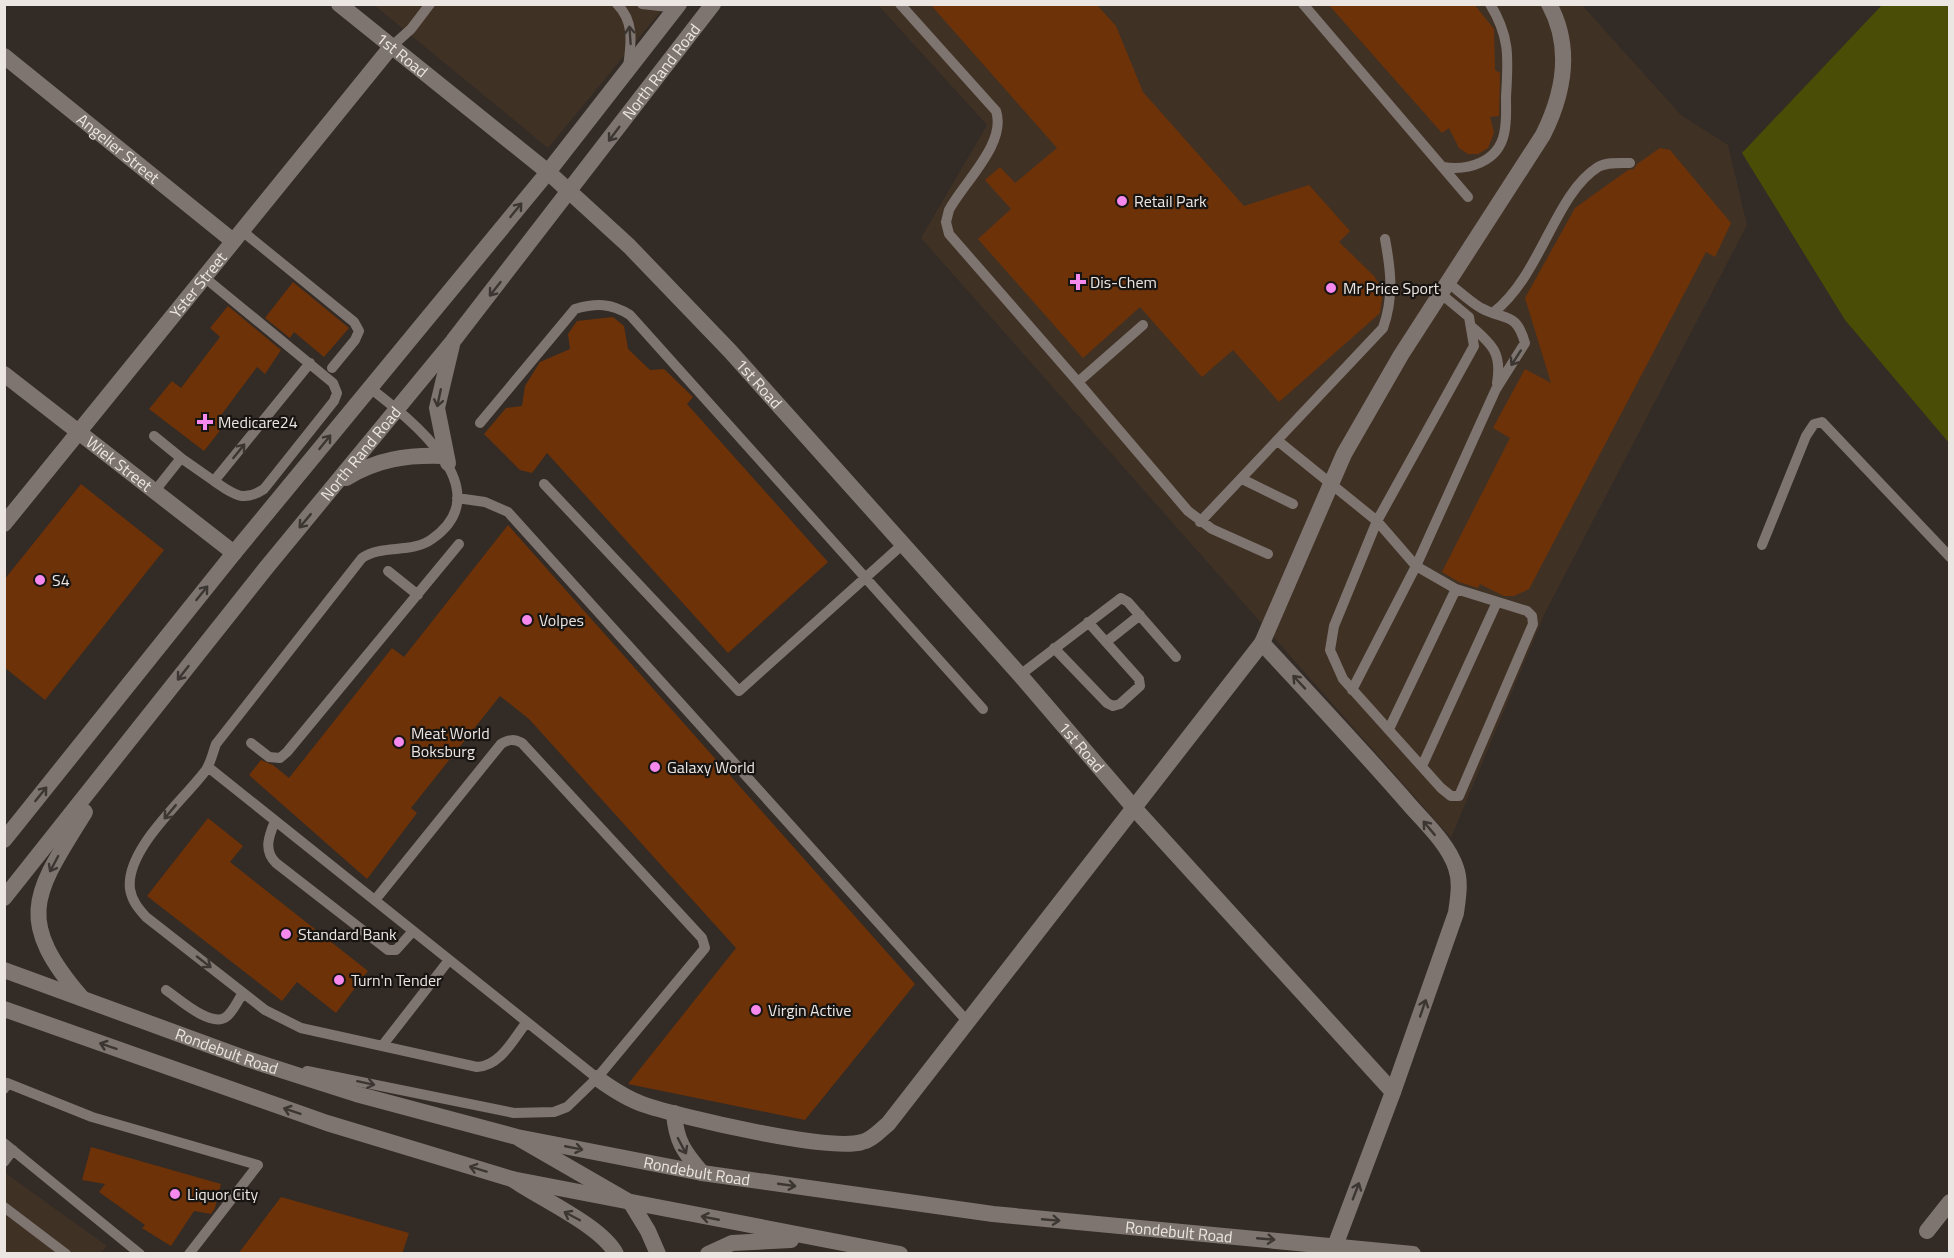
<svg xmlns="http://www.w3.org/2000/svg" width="1954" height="1258" font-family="'Titillium Web',sans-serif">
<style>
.commercial{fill:#403125}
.green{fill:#494d05}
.building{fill:#6e3208}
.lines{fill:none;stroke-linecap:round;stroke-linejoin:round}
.service{stroke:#7f7570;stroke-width:10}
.minor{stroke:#7f7570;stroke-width:16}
.secondary{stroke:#7f7570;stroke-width:16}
.oneway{stroke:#3c3633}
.poi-dot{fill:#f689ed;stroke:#181412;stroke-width:2}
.labels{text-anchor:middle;stroke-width:4.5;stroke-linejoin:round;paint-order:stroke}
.street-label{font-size:16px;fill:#ece6e3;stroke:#181412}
.poi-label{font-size:16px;fill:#ece6e3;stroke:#181412;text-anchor:start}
</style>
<rect width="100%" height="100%" fill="#332b26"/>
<path class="commercial" d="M374,5H666L548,148Z
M878,5H1582L1681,115L1728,145L1747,225L1545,613L1451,838L921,238L987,125Z
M4,1172L107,1246L101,1253H5Z"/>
<path class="green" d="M1882,5H1949V443L1845,320L1742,153Z"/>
<path class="building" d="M930,4H1096L1116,26L1143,92L1244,206L1309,185L1350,231L1339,242L1374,276L1383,291L1380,313L1279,402L1233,350L1202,377L1140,307L1083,358L978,239L1011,209L985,180L1000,167L1015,183L1057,148Z
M1328,4H1474L1494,29L1495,70L1500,73L1499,116L1490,117L1494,133L1488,148L1478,154H1468L1459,148L1449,128L1442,133Z
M1660,148L1670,150L1731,223L1715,257L1706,252L1529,589L1514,596H1504L1480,584L1478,588L1459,582L1442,572L1510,438L1493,428L1525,369L1551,383L1525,298L1575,208L1628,170L1634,169L1637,164Z
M293,282L349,328L324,357L294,332L290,338L265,318Z
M228,306L281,350L265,374L257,367L219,418L226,423L204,451L149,409L172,381L181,388L220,337L210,328Z
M613,317L624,326L628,349L650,370L664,369L693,397L687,404L828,562L728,653L547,453L532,473L520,470L484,434L506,408L522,406L525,386L540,362L570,349L568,334L577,321Z
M81,484L164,550L45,700L4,667V580Z
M508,525L915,984L805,1120L628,1084L736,948L529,719L500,696L411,808L417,813L367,879L249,775L261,760L273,765L289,778L392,648L404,657Z
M208,818L243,846L230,862L368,971L336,1013L297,982L282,1001L147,896Z
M91,1147L221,1184L215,1208L211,1214L194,1211L171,1246L142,1228L145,1225L99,1192L105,1184L82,1180Z
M281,1197L409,1233L402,1254H238Z"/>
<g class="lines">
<path class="service" d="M617,4C635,22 631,44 628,67
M642,4L677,8
M900,4L996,111C1007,143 964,182 949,210L946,222L949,234L1078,382L1143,325
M1303,4L1468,197
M391,47L411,29L430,4
M1443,167C1468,171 1498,162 1504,134C1507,122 1506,109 1506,97C1508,60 1511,38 1490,4
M241,230L354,322L359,331L355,340L332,368
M204,277L333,383L337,393L334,401L264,489C243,503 233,494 214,481
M1494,312C1541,275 1555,194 1598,167C1607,162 1620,163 1630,163
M1472,327C1493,345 1502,354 1497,383
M1078,382L1188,511L1212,529L1268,554
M370,388C410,419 502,490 432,539C411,554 382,544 362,558L216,744C213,752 211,762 206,770C184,800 125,849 130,889C132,901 138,908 146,917L265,1010L301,1028L477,1067C500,1066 513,1040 526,1023
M480,423L575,309C596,303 611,303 630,315L983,709
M154,436L181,458L154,492
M1278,441L1377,521L1474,346L1469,317L1440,293
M181,458L214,481L310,363
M1242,479L1293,504
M544,484L739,691L903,544
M457,498L485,502L508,512L967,1021
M1377,521L1416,566L1456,589L1527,611L1532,616L1533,624L1459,796H1451L1441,788L1343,679L1330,650L1334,626Z
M1200,522L1383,328C1394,297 1391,271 1385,239
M1762,545L1806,436L1814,424L1822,422L1950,557
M388,571L418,595
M1106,642L1140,615
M1054,648L1107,703L1113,706L1120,704L1140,686L1139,679L1088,622
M1020,675L1121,598L1128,602L1176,657
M1352,690L1416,566L1496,389L1525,343C1516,311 1505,321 1481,308C1469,301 1458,290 1447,282
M1389,729L1456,589
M251,743L269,757L280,758L287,752L459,544
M1422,766L1497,602
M208,767L597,1078
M275,821C269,836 263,850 276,863L388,950H396L413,931
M166,990C179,999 211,1028 226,1017C233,1012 238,1000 243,993
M382,1046L449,960
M307,1071L514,1113L554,1112L567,1107L597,1078L705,948L702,938L522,743C514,739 509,739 501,744L375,900
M4,1089L7,1083L92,1117L258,1165L189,1254
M4,1143L140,1254
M4,1162L13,1150
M4,1207L66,1254"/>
<g class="minor">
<path id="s1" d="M339,4L548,172L629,246L730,351L1020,675L1135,809L1393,1092"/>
<path id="s2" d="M4,56L233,241"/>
<path id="s3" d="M4,374L234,553"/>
<path id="s4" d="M4,524L391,47"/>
<path d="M1262,643C1311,696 1360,748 1407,802C1423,821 1448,843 1456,868C1461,882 1458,898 1456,913L1393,1092L1332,1254"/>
<path d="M597,1078C612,1089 627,1099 645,1105C681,1117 830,1152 862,1142C872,1140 880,1130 888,1124L1262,643L1344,454L1401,355L1543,135C1564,93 1573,48 1549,4"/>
<path d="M520,1139L631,1203L648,1231L658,1254"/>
<path d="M512,1179C539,1198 602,1226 616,1254"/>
<path d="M1927,1231L1950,1202"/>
</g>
<g class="secondary">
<path d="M448,463L437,408L452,345"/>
<path d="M346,478C378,459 406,455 442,456"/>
<path d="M4,840L234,553L548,172L679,4"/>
<path id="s5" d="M4,898L266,568L453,341L713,4"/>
<path id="s6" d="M4,970L247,1059L356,1094L517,1137L702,1173L993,1214L1413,1254"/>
<path d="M82,998C13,918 35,893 85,812"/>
<path d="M4,1009L327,1123L512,1179L900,1254"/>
<path d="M674,1113C676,1141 684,1152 702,1173"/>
<path d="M708,1254L732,1243L791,1240"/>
</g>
</g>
<defs><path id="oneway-shaft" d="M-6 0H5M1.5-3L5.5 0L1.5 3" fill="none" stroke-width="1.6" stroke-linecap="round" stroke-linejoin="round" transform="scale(1.5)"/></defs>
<g class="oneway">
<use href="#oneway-shaft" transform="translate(630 35) rotate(-94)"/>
<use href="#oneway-shaft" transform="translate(614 134) rotate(127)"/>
<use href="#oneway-shaft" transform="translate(516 210) rotate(-51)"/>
<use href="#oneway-shaft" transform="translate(495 289) rotate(128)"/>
<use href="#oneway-shaft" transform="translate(1516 358) rotate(123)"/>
<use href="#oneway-shaft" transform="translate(439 398) rotate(102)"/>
<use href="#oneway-shaft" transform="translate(325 442) rotate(-51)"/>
<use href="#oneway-shaft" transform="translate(239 451) rotate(-51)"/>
<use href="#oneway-shaft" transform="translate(305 521) rotate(130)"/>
<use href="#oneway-shaft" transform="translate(202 593) rotate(-51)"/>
<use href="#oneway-shaft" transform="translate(183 673) rotate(128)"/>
<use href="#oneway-shaft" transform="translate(1299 682) rotate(-133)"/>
<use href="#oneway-shaft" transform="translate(41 794) rotate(-51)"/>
<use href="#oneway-shaft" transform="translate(170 812) rotate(130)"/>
<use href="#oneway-shaft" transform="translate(1429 828) rotate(-130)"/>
<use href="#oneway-shaft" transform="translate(54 864) rotate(118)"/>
<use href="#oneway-shaft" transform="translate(204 962) rotate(38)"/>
<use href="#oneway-shaft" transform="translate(1423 1008) rotate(-71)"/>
<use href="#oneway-shaft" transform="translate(108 1046) rotate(-161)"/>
<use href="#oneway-shaft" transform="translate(366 1083) rotate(12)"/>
<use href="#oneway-shaft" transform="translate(292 1111) rotate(-161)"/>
<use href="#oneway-shaft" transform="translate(682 1146) rotate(62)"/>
<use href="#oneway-shaft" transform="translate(574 1148) rotate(11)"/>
<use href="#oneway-shaft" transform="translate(478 1169) rotate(-163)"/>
<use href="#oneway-shaft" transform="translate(787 1185) rotate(8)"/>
<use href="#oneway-shaft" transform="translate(1356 1191) rotate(-69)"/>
<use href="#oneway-shaft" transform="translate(572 1216) rotate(-152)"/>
<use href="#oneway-shaft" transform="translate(710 1218) rotate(-169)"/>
<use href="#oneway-shaft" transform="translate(1051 1220) rotate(5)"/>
<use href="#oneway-shaft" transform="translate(1266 1239) rotate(5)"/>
</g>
<g class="poi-dot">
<circle cx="1122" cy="201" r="6"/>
<path d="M1075 273h6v6h6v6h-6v6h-6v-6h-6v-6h6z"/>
<circle cx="1331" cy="288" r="6"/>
<path d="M202 413h6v6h6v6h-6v6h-6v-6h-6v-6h6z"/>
<circle cx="40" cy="580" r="6"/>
<circle cx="527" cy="620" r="6"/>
<circle cx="399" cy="742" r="6"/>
<circle cx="655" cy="767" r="6"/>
<circle cx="286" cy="934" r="6"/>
<circle cx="339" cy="980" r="6"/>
<circle cx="756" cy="1010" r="6"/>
<circle cx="175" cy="1194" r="6"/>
</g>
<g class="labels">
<g class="street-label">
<text dy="6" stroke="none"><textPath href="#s1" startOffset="81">1st Road</textPath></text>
<text dy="6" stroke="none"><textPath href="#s5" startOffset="1056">North Rand Road</textPath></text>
<text dy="6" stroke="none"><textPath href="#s2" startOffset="147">Angelier Street</textPath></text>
<text dy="6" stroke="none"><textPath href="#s4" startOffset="308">Yster Street</textPath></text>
<text dy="6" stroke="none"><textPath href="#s1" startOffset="567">1st Road</textPath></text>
<text dy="6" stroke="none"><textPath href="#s5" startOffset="570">North Rand Road</textPath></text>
<text dy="6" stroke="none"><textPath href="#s3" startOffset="146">Wiek Street</textPath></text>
<text dy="6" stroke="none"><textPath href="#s1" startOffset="1053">1st Road</textPath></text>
<text dy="6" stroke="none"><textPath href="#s6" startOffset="237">Rondebult Road</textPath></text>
<text dy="6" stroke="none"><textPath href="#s6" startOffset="723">Rondebult Road</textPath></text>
<text dy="6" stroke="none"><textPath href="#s6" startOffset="1209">Rondebult Road</textPath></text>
</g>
<g class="poi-label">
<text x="1134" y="207">Retail Park</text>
<text x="1090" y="288">Dis-Chem</text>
<text x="1343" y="294">Mr Price Sport</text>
<text x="218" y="428">Medicare24</text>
<text x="52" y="586">S4</text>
<text x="539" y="626">Volpes</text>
<text x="411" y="739">Meat World<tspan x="411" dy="18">Boksburg</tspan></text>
<text x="667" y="773">Galaxy World</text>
<text x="298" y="940">Standard Bank</text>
<text x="351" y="986">Turn'n Tender</text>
<text x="768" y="1016">Virgin Active</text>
<text x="187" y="1200">Liquor City</text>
</g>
</g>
<rect width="1954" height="1258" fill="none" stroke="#ece6e3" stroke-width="12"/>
</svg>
